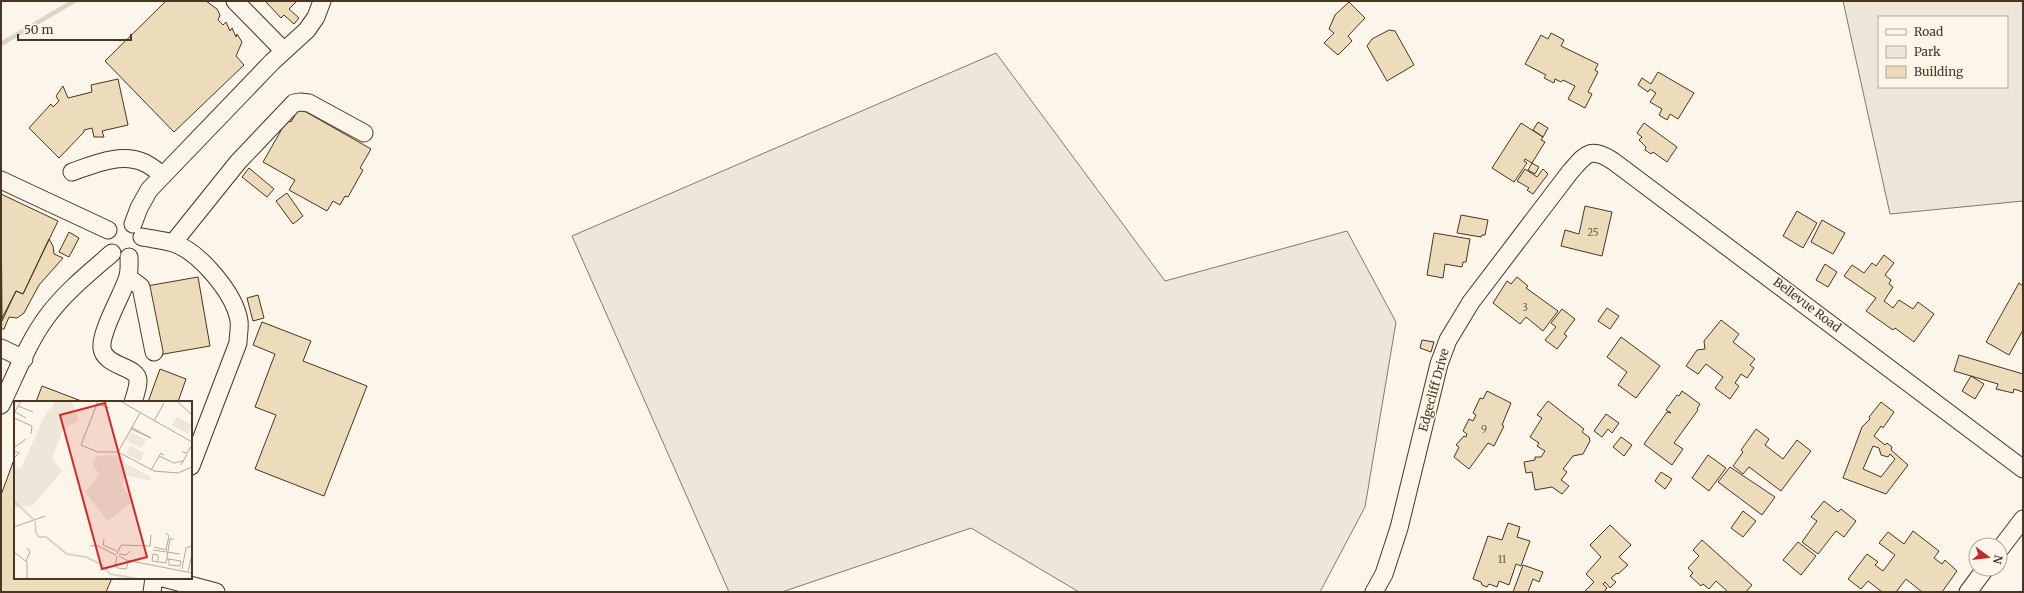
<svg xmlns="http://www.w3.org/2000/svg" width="2024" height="593" font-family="Merriweather,serif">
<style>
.green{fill:#ede6d9;stroke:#887966;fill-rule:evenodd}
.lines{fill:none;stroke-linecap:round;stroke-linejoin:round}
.stream{stroke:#dcd4c6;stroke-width:4.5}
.building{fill:#ecdcbc;stroke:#4a3520;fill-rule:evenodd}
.minor-casing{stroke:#4a3520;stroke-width:19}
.minor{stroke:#fbf6e9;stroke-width:17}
.labels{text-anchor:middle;stroke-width:3;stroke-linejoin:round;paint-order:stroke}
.number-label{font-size:10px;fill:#725f47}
.street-label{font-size:12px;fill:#4a3520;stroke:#fbf6e9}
.inset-river{fill:none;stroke:#dcd4c6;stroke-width:2}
.inset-road{fill:none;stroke:#b4a999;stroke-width:1}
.view{fill:#d62828;fill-opacity:0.15;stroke:#d62828;stroke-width:2}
.inset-edge{fill:none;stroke:#4a3520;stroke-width:2}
</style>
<rect width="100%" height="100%" fill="#fbf6e9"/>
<path class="green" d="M1843,1H2023V201L1890,214ZM1879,17H2007V87H1879Z
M996,53L1165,281L1347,231L1396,322L1365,507L1320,592H1079L971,528L782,592H729L572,236Z"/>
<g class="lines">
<path class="stream" d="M1,44L74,1"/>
</g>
<path class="building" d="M166,1H206L217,9L220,15L218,20L223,25L226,22L230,31L232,28L236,37L237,34L242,42L236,56L244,65L174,132L105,61Z
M265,1H297L289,9L299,18L294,24L284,15L281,18Z
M1349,2L1365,18L1348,36L1352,41L1338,55L1324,43L1334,33L1329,29L1335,15Z
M1389,30L1395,31L1414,65L1387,81L1367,46L1372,39Z
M1551,33L1564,40L1561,46L1598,64L1595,70L1598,72L1588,92L1592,94L1585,108L1568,99L1575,86L1563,80L1561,82L1555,79L1554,83L1544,78L1546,75L1525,64L1541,35L1548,39Z
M1658,72L1694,93L1678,119L1670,114L1667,120L1659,115L1662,109L1650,102L1656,93L1650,89L1648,92L1638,85L1642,78L1651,84Z
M118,79L128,125L102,131L104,137H94L92,128L84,130V132L59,158L29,128L51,104L53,107L59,101L56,96L63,86L68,98L92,92L91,85Z
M299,108L371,149L360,168L363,170L348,197L345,196L340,205L333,201L327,211L289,190L295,180L263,162L287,120L291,122Z
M1538,122L1548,128L1543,137L1533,130Z
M1521,123L1543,137L1541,140L1545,142L1532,163L1525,159L1524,161L1527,163L1514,182L1492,168Z
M1644,123L1677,147L1667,162L1653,152L1651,154L1645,150L1646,147L1639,140L1642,137L1637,133Z
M1532,163L1539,167L1535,174L1528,170Z
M249,168L274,189L267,197L242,177Z
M1525,169L1537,177L1543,169L1548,174L1533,194L1527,190L1529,188L1517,181Z
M287,193L303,216L293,224L276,201Z
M1,194L58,221L23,294L16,291L2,321Z
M1585,206L1612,212L1602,256L1561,246L1565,230L1579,234Z
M1797,211L1817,223L1803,248L1783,236Z
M1461,215L1488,220L1485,235H1482L1481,237L1457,233Z
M1822,220L1845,233L1833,254L1811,242Z
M69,232L79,238L69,257L59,252Z
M1434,233L1470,239L1466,262H1463L1462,267L1445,264L1443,278L1427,275Z
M49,239L53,246L54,254L63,258L39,285L24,313L17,318L9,317L4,329H1V320L16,291L23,294Z
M1884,255L1894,263L1885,275L1891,280L1889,284L1893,287L1884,301L1893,308L1899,300L1913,309L1918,302L1934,314L1914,342L1895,328L1893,330L1866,311L1876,298L1844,276L1852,265L1864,273L1872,263L1876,266Z
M1825,264L1837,272L1828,287L1816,280Z
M198,277L210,346L158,355L147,286Z
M1517,277L1528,286L1526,288L1558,311L1543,331L1526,317L1520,324L1493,303L1507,281L1511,284Z
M2019,283L2023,286V330L2009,355L1986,342Z
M258,295L264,318L253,321L247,298Z
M1607,308L1619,316L1610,329L1598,321Z
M1562,309L1575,319L1564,334L1567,336L1557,349L1545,340L1556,327L1551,323Z
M1721,320L1739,334L1733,342L1755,359L1750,365L1754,368L1747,378L1741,374L1735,383L1739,386L1730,399L1715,388L1723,377L1706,364L1698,374L1686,366L1697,350L1705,349L1704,341Z
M262,322L311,341L303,361L367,386L324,496L255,469L276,415L255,407L275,354L253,345Z
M1621,337L1660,366L1636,398L1618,385L1627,372L1607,357Z
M1422,340L1434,342L1431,352L1420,348Z
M1959,355L2023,374V392L2014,389L2013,393L1996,389L1998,384L1954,371Z
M160,369L186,379L178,402H148Z
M1971,376L1984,384L1975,399L1962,391Z
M42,386L84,402H36Z
M1487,391L1511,403L1502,425L1504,426L1494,446L1488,443L1469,469L1454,457L1459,447L1456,445L1464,436L1466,437L1467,434L1463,431L1469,419L1473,421L1476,415L1473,413L1480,398L1483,399Z
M1682,391L1700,404L1697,409L1698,410L1674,443L1683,449L1672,465L1644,444L1667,412L1671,413L1666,410L1677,395L1679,396Z
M1548,401L1584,429L1582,432L1589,437L1590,441L1583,454L1573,456L1563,469L1567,472L1561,480L1569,486L1562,494L1552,487L1535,490L1532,472L1526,473L1524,462L1535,460V457H1541L1545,451L1537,446L1539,443L1530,437L1542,418L1537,415Z
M1881,402L1894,412L1883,428L1881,426L1874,436L1885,445L1887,443L1892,447L1891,450L1908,465L1886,494L1843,478L1862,427L1870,419L1869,417ZM1873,446L1879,448L1881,455L1888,457L1890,454L1895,459L1881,477L1863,469Z
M1606,414L1619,423L1612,433L1608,429L1602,437L1594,431Z
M1756,429L1769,439L1765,445L1783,459L1797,440L1811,451L1781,491L1749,467L1743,474L1733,466L1743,452L1741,450Z
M1621,437L1632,445L1624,456L1613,447Z
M1708,455L1726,468L1709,491L1692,478Z
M15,457V578H112L106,592H1V495Z
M1730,467L1775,497L1762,515L1718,482Z
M1661,472L1672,479L1665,489L1655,481Z
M1824,501L1838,512L1841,509L1856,521L1844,537L1836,531L1818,554L1802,542L1817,521L1811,517Z
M1743,511L1756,521L1743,537L1731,528Z
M1508,523L1520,527L1517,537L1530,541L1521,566L1516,564L1509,585L1499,581L1497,587L1489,584L1487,587L1482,585L1481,582L1473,579L1488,536L1502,540Z
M1610,525L1631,545L1619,557L1628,565L1618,574L1617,573L1611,578L1616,582L1610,588L1605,582L1603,584L1607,588L1604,592H1584L1594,582L1586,574L1601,557L1590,545Z
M1913,531L1939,551L1934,558L1942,564L1945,560L1957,571L1942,592H1922L1906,579L1896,592H1882L1868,581L1861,589L1848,579L1867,554L1878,562L1875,565L1883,571L1895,555L1879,543L1888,532L1904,544Z
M1702,540L1752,585L1746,592H1728L1716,581L1709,589L1703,584L1701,586L1690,576L1693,573L1688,568L1699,556L1693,550Z
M1798,542L1816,556L1801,575L1783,560Z
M1523,565L1543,572L1539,582L1533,579L1528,592H1513Z"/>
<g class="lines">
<defs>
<path id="minor" d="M235,1L284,51
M72,172C95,164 121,152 145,163C151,166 157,171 163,175
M1,180L108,230
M133,224L139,208L149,190L272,62L307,30L316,17L322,1
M142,237C152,239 163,240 173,243C199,251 235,294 239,321C240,328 238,336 238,343L191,466
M173,243L238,162L294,103L300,102L309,103L364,133
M129,257C129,264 130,272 127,279C122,295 100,332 102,348C104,367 139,366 138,381C138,388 135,396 133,402
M128,277L141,287L154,352
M1,348L24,359
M1,405C15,377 27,344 46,318C64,293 89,273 112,253
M2000,549L2023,519
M163,578L216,592
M152,592L154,578
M1374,592L1384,574L1399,528L1439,364L1448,340L1471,302L1570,172C1586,154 1590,146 1613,161L2023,469
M1968,592L1985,569"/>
</defs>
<use href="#minor" class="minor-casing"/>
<use href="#minor" class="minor"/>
</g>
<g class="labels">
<g class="number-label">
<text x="1593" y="236">25</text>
<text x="1525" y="311">3</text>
<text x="1484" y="433">9</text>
<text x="1502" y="563">11</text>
</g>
<g class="street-label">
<text transform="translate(1807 305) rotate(37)" y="4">Bellevue Road</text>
<text transform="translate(1434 390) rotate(-75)" y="4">Edgecliff Drive</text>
</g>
</g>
<g transform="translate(14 401)">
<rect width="178" height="178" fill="#fbf6e9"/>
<path d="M42,0H58L65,20L49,28L38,58L48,70L19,104L0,107V69L8,65L31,14ZM163,16L178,24L174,33L158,24ZM117,31L132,39L127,47L112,39ZM116,44L130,52L126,60L112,52ZM98,54L110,57V62L136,75L137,80L111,74L108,84L119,100L94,120L71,91L85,74L78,61L84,55Z" fill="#ede6d9"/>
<path class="inset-river" d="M0,100L19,118M21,120L22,132L25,136H32L53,153L72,156L86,163L96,173L124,178"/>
<path class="inset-road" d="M84,0L67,44L84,51H104L140,70L164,72L178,66M106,0L178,41M163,0L178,14M83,2L95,7M4,5L19,11M1,11L12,17M0,12L7,0M0,17L18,25L17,33M140,20L150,2M117,28L137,37L117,26M1,46L12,38M0,50L5,52L0,57M104,51L126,12M168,51L173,52L178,44M145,55L160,62L169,60M167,64L173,53M137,69L147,52L150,54M0,126L31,115M152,132L155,135L152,149M90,138L89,144L103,150M76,145L82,144L102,154M140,146L153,149M139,149L166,153M0,151L13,161V178M103,153L107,144L136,145L137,134M105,153L112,154L116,150M103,155L101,165L104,167L112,168L115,159M105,155L112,159L178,172M153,158H155L166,160H167L166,165L155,164V158M12,160L16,151L13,147M144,160V154L139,153L138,160L152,162M152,162L156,138H160M168,168L172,147L178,145M174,170L178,154"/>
<path class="view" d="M91,2L133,156L88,168L46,14Z"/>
<rect width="178" height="178" class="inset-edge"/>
</g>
<rect width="2024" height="593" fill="none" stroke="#4a3520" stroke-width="4"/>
<rect x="1878" y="16" width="130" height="72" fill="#fbf6e9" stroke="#b4a999"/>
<rect x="1886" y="29" width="20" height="6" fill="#fbf6e9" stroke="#b4a999"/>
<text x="1914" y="36" font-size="12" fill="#4a3520">Road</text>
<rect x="1886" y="46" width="20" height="12" fill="#ede6d9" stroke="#b4a999"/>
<text x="1914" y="56" font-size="12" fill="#4a3520">Park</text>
<rect x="1886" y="66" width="20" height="12" fill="#ecdcbc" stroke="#b4a999"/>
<text x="1914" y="76" font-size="12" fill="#4a3520">Building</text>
<g transform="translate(1988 557) rotate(105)"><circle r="19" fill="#fbf6e9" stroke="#b4a999"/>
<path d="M0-3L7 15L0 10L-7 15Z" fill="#c62828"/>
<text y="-6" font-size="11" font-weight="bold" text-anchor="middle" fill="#4a3520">N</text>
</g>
<path d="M18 34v6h113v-6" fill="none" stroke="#4a3520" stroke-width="2"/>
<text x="24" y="34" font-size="12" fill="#4a3520" stroke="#fbf6e9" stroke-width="3" paint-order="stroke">50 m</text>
</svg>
